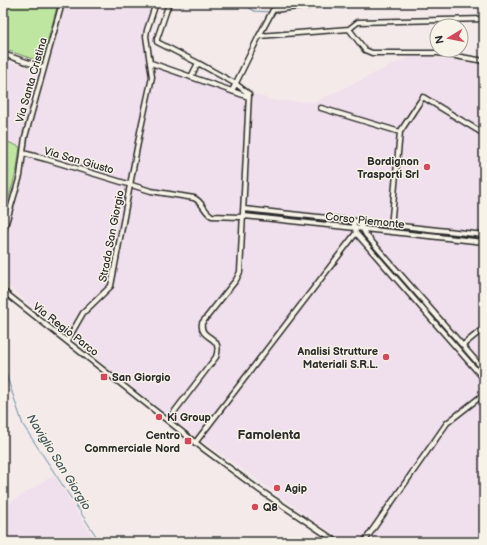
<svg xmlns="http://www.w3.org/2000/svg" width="487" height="545" font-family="'Balsamiq Sans',sans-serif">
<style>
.built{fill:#f0dfec}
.green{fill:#bfe6a1;stroke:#758866}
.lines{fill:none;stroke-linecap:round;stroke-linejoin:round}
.stream{stroke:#678ea1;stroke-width:1}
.minor-casing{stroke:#2b2b2b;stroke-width:7}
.minor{stroke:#f7f3e8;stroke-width:4}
.poi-dot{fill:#d1495b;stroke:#f7f3e8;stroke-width:1.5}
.labels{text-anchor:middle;stroke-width:3;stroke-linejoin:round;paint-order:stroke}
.street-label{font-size:11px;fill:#2b2b2b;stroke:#f7f3e8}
.poi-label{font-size:11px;font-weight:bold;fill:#2b2b2b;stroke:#f7f3e8;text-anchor:start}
.water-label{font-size:12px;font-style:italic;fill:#44545c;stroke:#f7f3e8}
.quarter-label{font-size:13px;font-weight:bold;fill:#2b2b2b;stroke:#f7f3e8}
</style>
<rect width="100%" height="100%" fill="#f4eaea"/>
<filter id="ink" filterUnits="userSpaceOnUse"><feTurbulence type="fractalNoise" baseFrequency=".025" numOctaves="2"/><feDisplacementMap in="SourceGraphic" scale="8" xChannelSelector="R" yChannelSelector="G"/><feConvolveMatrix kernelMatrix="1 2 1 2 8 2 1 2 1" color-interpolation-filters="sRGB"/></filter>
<g filter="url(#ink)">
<path class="built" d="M65,3H158L148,36L153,61L275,101L315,102L415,54L484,65V542H344L167,415L72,339L3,282V235L21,182L27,140Z
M3,60L41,72L20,147L3,140Z
M54,475L96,542H3V507Z"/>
<path class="green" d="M3,3H58L42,62L3,49L5,33H3Z
M3,140L20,147L17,169L3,218Z"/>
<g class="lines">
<path class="stream" d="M242,3L254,11L269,12
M274,12L329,7L343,9L356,3
M3,365L23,425L100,542"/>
<defs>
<path id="minor" d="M169,3L157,39V42L198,63
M349,29L365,50L372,53H438L484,61
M259,36L273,10L330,3
M3,54L44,68
M151,63L249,97
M232,91L259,36L349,29L358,22L484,19
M321,108L400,132
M23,153L46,159L151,191L194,198C203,202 204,212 212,216L239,217L244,216L484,242
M244,209L484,235
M353,221L356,233L484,379
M359,222L366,235L484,370
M391,227L400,132L423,97L484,134
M3,233L20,176L25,137L62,3
M3,291L205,450L258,489L337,542
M67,341L83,313L111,286L140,132L152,77L146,36L147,30L156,3
M463,345L484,328
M168,420L216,357C224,334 199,341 202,323L236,280L240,272L249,94L236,84L198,63L191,77
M195,443L356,233
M364,542L447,423L484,394"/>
</defs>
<use href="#minor" class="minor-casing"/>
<use href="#minor" class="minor"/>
</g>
</g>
<g class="poi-dot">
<circle cx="427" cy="167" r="4"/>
<circle cx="386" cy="357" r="4"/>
<rect x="100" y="373" width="8" height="8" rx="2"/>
<circle cx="159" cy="417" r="4"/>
<rect x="184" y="437" width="8" height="8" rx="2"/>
<circle cx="277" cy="488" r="4"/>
<circle cx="255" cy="507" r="4"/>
</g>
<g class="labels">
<g class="street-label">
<text transform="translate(31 80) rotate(-74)" y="4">Via Santa Cristina</text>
<text transform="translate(79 160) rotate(16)" y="4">Via San Giusto</text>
<text transform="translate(365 220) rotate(6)" y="4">Corso Piemonte</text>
<text transform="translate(111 236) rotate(-79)" y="4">Strada San Giorgio</text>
<text transform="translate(66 329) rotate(38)" y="4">Via Regio Parco</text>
</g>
<g class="poi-label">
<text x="419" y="165" text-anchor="end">Bordignon<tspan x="419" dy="13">Trasporti Srl</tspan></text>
<text x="378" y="355" text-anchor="end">Analisi Strutture<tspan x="378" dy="13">Materiali S.R.L.</tspan></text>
<text x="112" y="381">San Giorgio</text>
<text x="167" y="421">Ki Group</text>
<text x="180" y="439" text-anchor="end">Centro<tspan x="180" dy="13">Commerciale Nord</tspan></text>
<text x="285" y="492">Agip</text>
<text x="263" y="511">Q8</text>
</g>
<g class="water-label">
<text transform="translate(59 462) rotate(58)" y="4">Naviglio San Giorgio</text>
</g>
<g class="quarter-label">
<text x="269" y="439">Famolenta</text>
</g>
</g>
<rect width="487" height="545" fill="none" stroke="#f7f3e8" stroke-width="16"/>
<rect x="8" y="8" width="471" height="529" fill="none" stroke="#2b2b2b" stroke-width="1.5" filter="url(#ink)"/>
<g transform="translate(449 38) rotate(260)"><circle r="19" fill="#f7f3e8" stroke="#a5a39c"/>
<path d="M0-3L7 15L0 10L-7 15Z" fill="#d1495b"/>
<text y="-6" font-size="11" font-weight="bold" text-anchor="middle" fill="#2b2b2b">N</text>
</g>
</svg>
